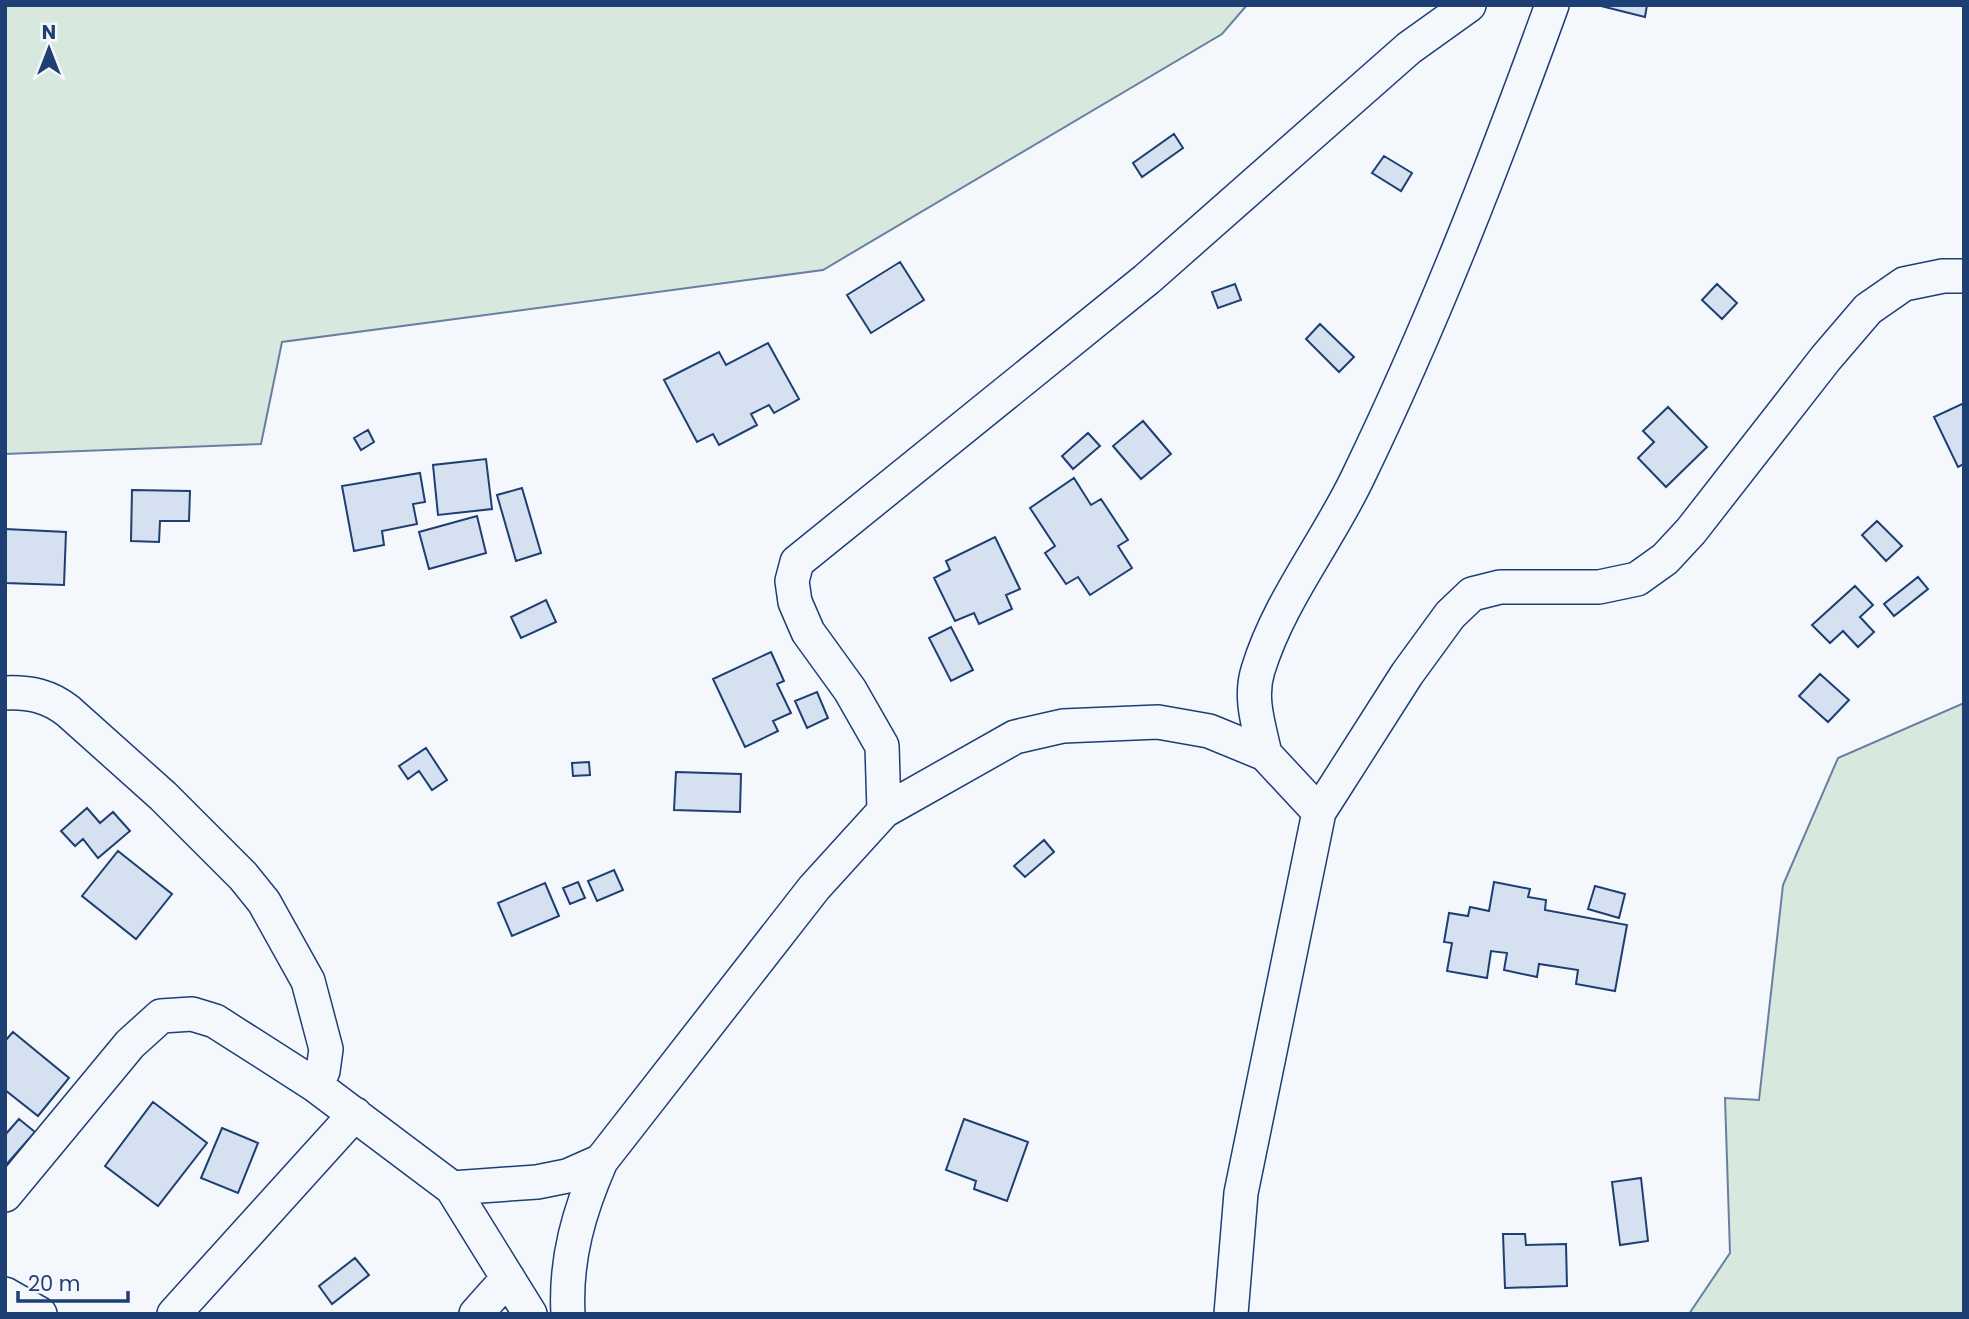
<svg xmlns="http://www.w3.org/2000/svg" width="1969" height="1319" font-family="Poppins,sans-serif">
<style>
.green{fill:#d7e8df;stroke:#687fa3;stroke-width:2}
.building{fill:#d5e0f0;stroke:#1d3f73;stroke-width:2}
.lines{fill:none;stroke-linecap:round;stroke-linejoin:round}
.minor-casing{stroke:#1d3f73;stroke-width:36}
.minor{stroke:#f4f7fb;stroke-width:33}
</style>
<rect width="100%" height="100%" fill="#f4f7fb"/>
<path class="green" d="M5,5H1247L1222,34L823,270L282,342L261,444L5,454Z
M1964,703V1314H1689L1730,1253L1725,1098L1759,1100L1783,885L1838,758Z"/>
<path class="building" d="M1597,5H1647L1645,17Z
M1174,134L1183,148L1142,177L1133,163Z
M1384,156L1412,173L1401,191L1372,173Z
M900,262L924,300L871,333L847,295Z
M1235,284L1241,300L1218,308L1212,292Z
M1717,284L1737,303L1722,319L1702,300Z
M1320,324L1354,357L1339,372L1306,339Z
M768,343L799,399L774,413L769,405L751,414L757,425L719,445L713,434L697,442L664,380L719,352L726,365Z
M1964,403V464L1958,467L1934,417Z
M1668,407L1707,447L1666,487L1638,458L1654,442L1643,431Z
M1143,421L1171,454L1141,479L1113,446Z
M368,430L374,442L361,450L354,438Z
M1088,433L1100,446L1073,469L1062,456Z
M486,459L492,509L438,515L433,465Z
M420,473L425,502L413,504L417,524L382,531L384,545L354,551L342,486Z
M1074,478L1091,505L1101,499L1128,540L1118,546L1132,568L1090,595L1078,577L1066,584L1045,553L1055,546L1030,508Z
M522,488L541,553L516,561L497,495Z
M132,490L190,491L189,521H160L159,542L131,541Z
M477,516L486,553L429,569L419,532Z
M1877,521L1902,546L1886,561L1862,535Z
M5,529L66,532L64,585L5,583Z
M995,537L1020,589L1006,595L1012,609L979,624L974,613L955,621L934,578L950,570L946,561Z
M1918,577L1928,589L1894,616L1884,604Z
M1855,586L1873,605L1860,617L1874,632L1858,647L1843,631L1830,643L1812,625Z
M546,600L556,622L521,638L511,617Z
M951,627L973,670L951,681L929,638Z
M771,652L784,681L777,684L791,713L773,721L778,731L745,747L713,679Z
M1820,674L1849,700L1828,722L1799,696Z
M817,692L828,718L807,728L795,701Z
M426,748L447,780L432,790L419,771L408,779L399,766Z
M589,762L590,775L573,776L572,763Z
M676,772L741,774L740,812L674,810Z
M87,808L100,823L113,812L130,831L98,858L83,839L75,846L61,831Z
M1044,840L1054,852L1025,877L1014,866Z
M118,851L172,894L136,939L82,896Z
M614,870L623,890L597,901L588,881Z
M578,882L585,898L570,904L563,888Z
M1494,882L1530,889L1528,897L1546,900L1545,910L1627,925L1615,991L1576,984L1578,970L1539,964L1537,977L1504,970L1507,953L1491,951L1487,978L1447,971L1452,943L1444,942L1449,913L1468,916L1470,907L1489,911Z
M545,883L559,916L512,936L498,903Z
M1595,886L1625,894L1619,918L1588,909Z
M13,1032L69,1078L38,1116L5,1090V1041Z
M153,1102L207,1143L158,1206L105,1166Z
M19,1119L35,1132L5,1166V1135Z
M964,1119L1028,1142L1007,1201L974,1189L976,1181L946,1170Z
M222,1128L258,1143L238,1193L201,1178Z
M1641,1178L1648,1241L1620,1245L1612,1182Z
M1503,1234H1525L1526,1245L1566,1244L1567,1286L1505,1288Z
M355,1258L369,1275L332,1304L319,1286Z"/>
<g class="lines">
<defs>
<path id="minor" d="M5,693C30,692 49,696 68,711L163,796L243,876L264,902L308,981L326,1049L323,1071L315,1085
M1265,754C1259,726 1249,698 1258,670C1279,601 1327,542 1358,477C1432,324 1494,165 1552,5
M884,811L882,746L850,690L808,632L795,602L792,581L797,562L1147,279L1409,48L1469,5
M1319,812L1407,674L1450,615L1472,594L1500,587H1599L1637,579L1665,559L1691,531L1826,358L1868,309L1904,284L1943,276H1964
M452,1188L530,1314
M5,1195L130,1044L161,1016L192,1014L215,1021L315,1085L452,1188L537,1182L567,1176L601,1161
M5,1294L40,1314
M174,1314L355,1114
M476,1314L508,1278
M568,1314C565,1259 579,1211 601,1161L814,888L884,811L1015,737L1063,726L1158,722L1209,731L1265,754L1319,812L1241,1193L1231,1314"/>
</defs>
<use href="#minor" class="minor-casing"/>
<use href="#minor" class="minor"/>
</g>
<rect width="1969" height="1319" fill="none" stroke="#1d3f73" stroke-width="14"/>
<g transform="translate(49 49)" stroke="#f4f7fb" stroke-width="5" paint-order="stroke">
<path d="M0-5L12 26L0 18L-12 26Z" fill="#1d3f73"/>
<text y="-10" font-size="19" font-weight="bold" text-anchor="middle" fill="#1d3f73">N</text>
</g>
<path d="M18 1291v10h110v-10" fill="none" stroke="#1d3f73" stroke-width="3.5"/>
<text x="28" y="1291" font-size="21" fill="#1d3f73" stroke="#f4f7fb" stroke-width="5" paint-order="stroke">20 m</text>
</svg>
